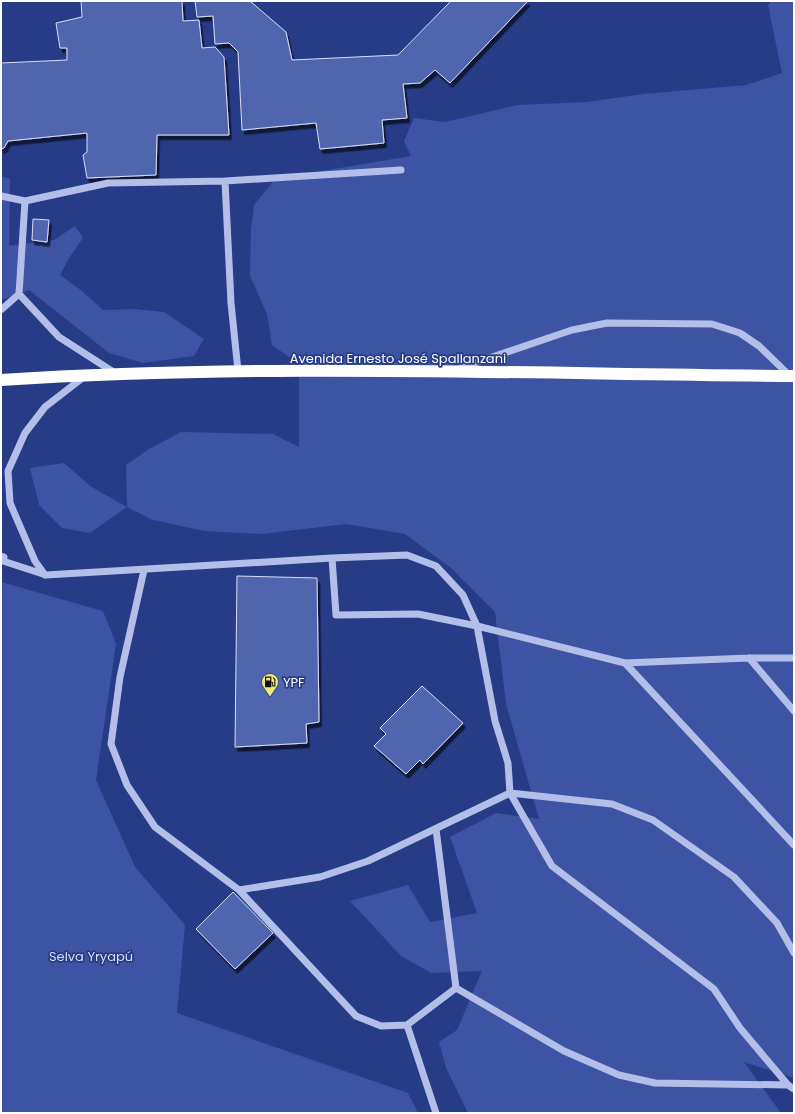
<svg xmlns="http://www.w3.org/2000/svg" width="795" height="1114" font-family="Poppins,sans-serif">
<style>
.green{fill:#3c54a3}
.building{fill:#5066ae;stroke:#d7def6;filter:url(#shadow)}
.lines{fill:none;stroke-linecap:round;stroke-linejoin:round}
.minor{stroke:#b3bfe8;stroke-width:7}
.highway{stroke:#fff;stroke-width:12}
.labels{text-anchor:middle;stroke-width:3.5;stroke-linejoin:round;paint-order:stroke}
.street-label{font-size:13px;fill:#fff;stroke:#273c87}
.poi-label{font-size:13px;fill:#fff;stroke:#273c87;text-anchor:start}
.park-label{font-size:13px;fill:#d7def6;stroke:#273c87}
</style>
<defs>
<filter id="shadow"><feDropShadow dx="2.5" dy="4.5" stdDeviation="0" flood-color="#0009"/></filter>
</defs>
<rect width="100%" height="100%" fill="#273c87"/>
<path class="green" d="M771,1H794V1078L744,1062L781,1113H468L446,1068L439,1042L457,1030L482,971L431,973L401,956L350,901L408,885L430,922L477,913L450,837L496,813L539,819L506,704L495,612L451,568L405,534L346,524L262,534L204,531L153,520L127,507L90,533L62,528L39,505L30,468L64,463L90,486L127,507L126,465L149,449L181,432L273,434L299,447V364L272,345L267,314L250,276L251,229L254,205L275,179L411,156L404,141L414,118L445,122L518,105L587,102L643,94L746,85L782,73L768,5Z
M1,176L10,179L9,246L54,240L75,226L83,238L71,255L60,275L82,291L103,310L134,309L164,312L204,339L194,356L143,363L109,353L29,290L1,300Z
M1,582L103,611L116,644L96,780L135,867L185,925L177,1013L408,1093L418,1113H1Z"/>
<path class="building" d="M81,1H182L183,21L199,20L202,48L215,47L224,57L229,135H157L156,175L87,178L83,155L87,152V133L8,141L4,148L1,149V63L67,60V48H60L56,23L82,17Z
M195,1H250L286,32L292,60L398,55L451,1H528L450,83L435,70L420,83L403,84L407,118L382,120L384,143L320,149L316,123L242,130L238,52L229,43L215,44L213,16L197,17Z
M33,219L49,220L47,242L32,240Z
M237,576L317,578L319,722L306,724L307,743L235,747Z
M422,686L463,723L423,764L420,760L406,774L374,746L386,734L380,728Z
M233,892L273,933L235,969L196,929Z"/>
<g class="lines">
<path class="minor" d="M225,181L231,303L238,371
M1,196L25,201
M1,310L19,294
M460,368L572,330L607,323L712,324L740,333L759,346L791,377
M115,373L59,337L19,294L25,201L108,183L225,181L401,170
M1,556L4,557L3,561L46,575L332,558L336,615L418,614L477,626L625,663L749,658H794
M144,570L120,677L111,744L127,785L155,827L239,890L356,1016L381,1026L407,1025L436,1113
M45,575L35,561L10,503L8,471L25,433L45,407L85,376
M749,658L794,711
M625,663L794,845
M510,793L552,866L714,989L740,1028L788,1085L794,1089
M510,793L612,804L653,820L734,877L777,923L794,953
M436,829L456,988
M239,890L320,877L368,861L510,793L508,763L495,721L477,626L463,595L436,566L407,555L332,558
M407,1025L456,988L564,1051L619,1075L655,1083L788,1085"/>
<path class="highway" d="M1,380C265,363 530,374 794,376"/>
</g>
<defs>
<symbol id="fuel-pin" viewBox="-11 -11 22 30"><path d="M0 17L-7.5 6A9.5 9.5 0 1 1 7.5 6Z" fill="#f0e879" stroke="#273c87"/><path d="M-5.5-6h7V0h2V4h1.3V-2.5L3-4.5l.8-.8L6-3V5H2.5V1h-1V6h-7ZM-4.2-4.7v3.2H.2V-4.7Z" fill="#111"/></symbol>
</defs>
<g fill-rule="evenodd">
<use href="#fuel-pin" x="260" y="672" width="20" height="27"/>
</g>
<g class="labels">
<g class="street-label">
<text x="398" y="363">Avenida Ernesto José Spallanzani</text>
</g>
<g class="poi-label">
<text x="283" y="687">YPF</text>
</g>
<g class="park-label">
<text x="91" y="961">Selva Yryapú</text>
</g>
</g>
<rect width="795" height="1114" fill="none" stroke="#ffffff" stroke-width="4"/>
</svg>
